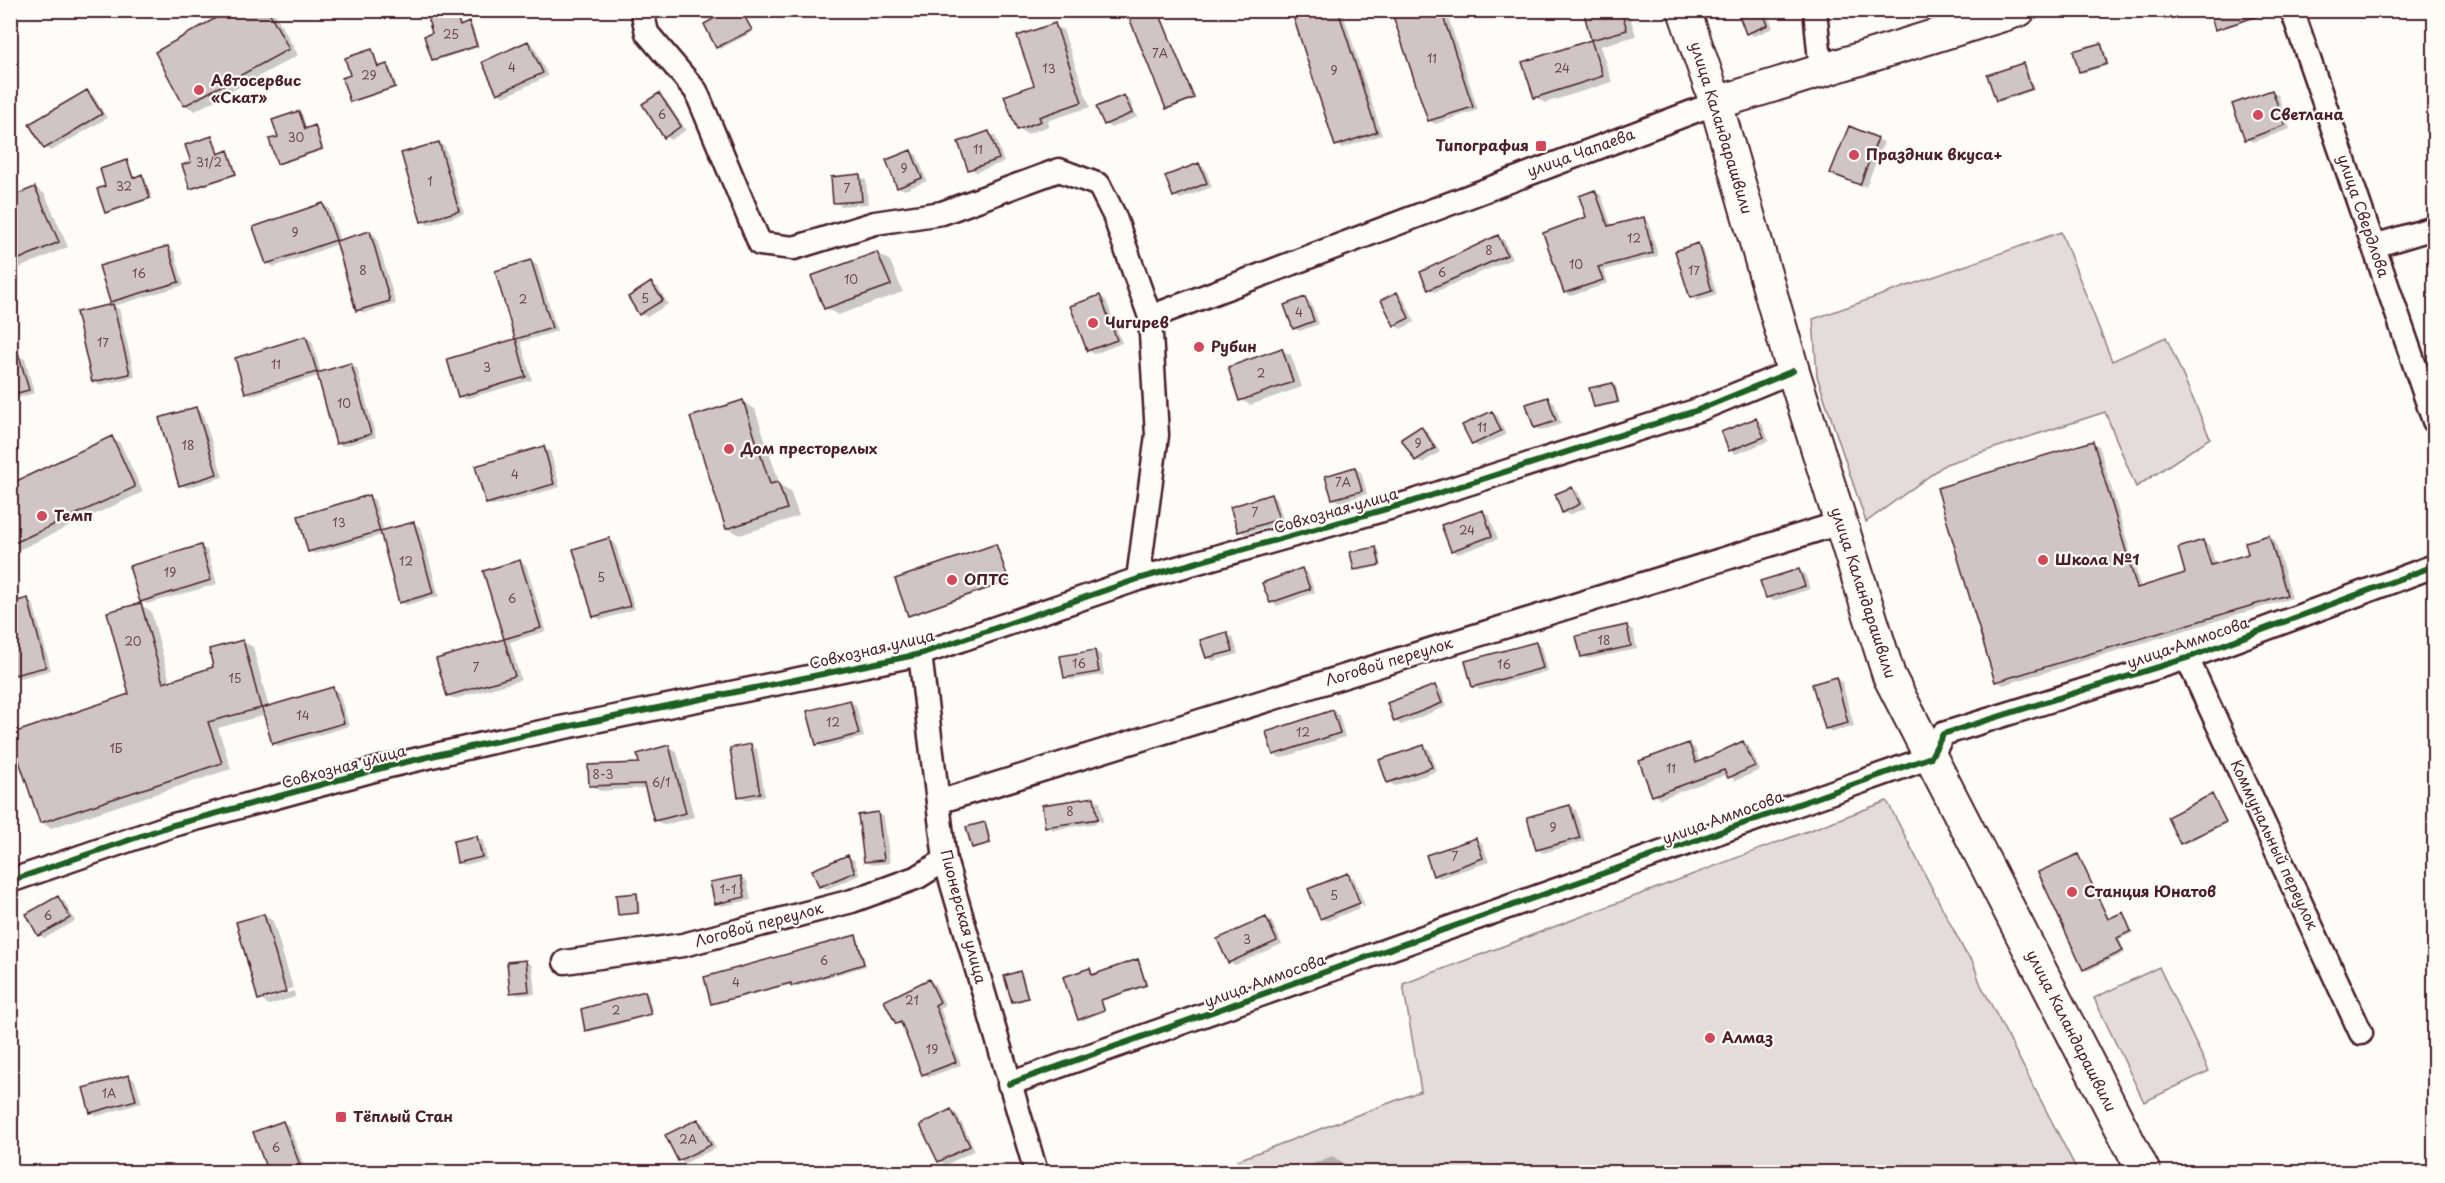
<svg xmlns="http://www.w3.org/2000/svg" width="2445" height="1183" font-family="'Playpen Sans',sans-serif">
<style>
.green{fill:#e3dcda;stroke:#967e82;stroke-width:1.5}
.shadow{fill:#0003}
.building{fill:#d0c5c4;stroke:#4a1f2b;stroke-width:1.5}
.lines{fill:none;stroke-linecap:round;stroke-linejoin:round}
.minor-casing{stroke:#4a1f2b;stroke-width:27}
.secondary-casing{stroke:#4a1f2b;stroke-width:36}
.minor{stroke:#fdfcf7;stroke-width:22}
.secondary{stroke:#fdfcf7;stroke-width:32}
.cycleway-casing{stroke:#fdfcf7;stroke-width:10}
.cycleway{stroke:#1b5e20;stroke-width:6}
.poi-dot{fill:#d1495b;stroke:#fdfcf7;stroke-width:2}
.labels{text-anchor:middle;stroke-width:4.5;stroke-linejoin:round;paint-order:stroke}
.number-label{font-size:12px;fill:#6c4851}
.poi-label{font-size:15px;font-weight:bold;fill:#4a1f2b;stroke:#fdfcf7;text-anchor:start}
.street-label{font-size:15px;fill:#4a1f2b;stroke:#fdfcf7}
</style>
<rect width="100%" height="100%" fill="#fdfcf7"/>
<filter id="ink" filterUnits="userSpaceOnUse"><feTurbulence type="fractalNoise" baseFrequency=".0167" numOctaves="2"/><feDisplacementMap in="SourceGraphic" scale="12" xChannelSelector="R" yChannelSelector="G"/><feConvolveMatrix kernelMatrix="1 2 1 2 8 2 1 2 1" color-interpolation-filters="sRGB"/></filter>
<g filter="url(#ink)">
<path class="green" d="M2061,232L2112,361L2166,337L2210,438L2136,487L2105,412L1946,464L1866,522L1817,376L1813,319Z
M1887,801L1965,952L1973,962L1980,983L2078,1172H1243L1238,1160L1421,1091L1403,984Z
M2159,967L2209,1071L2144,1102L2094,998Z"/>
<path class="shadow" d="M233,10H273L298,55L195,111L185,105Z
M450,10L456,11L462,27L469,24L472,25L479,47L435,61L433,59Z
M733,10H742L753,32L720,49L718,47Z
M1128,10H1159L1195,99L1170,109L1168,108Z
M1293,10H1342L1382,135L1342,148L1336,145Z
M1393,10H1446L1478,110L1435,124L1429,120Z
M1584,10H1628L1636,36L1600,46L1612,82L1545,103L1535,97L1524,63L1593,41Z
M1739,10H1766L1773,28L1754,36L1748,33Z
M2244,10L2247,21L2219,30L2216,29Z
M1054,25L1063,30L1090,107L1047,121L1049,126L1027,134L1018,129L1036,86Z
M528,42L534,46L548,76L504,97L498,93Z
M2101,45L2103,46L2109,65L2083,73L2080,71Z
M372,51L374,52L379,68L387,65L390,67L397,88L353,102L351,101L352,76Z
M2023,65L2026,66L2034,90L2000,102L1997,100Z
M87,92L93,95L107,118L51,151L45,147Z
M2272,92L2278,95L2290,129L2253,142L2246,139Z
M659,95L665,99L686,130L671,140L665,136Z
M1124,97L1130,100L1137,117L1111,128L1105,124Z
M299,112L302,114L307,130L314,127L317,129L324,150L281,164L278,163L279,138Z
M1850,128L1884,142L1866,187L1832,173Z
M988,133L995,136L1004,162L976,172L970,168Z
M212,138L215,139L220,155L228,152L230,153L237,175L194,189L191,188L193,163Z
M439,143L445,147L464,214L428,225L422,221Z
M910,152L917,155L927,181L905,190L899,187Z
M127,162L129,163L134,179L142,176L145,178L152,199L108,213L106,212L107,187Z
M1199,165L1205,168L1212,187L1180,199L1174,195Z
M860,176L866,180L868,204L841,206L835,202Z
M35,188L45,194L68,247L10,272V199Z
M1595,192L1601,195L1612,227L1643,219L1649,222L1658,256L1604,270L1608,283L1571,296L1565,292Z
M323,205L329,208L340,241L370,232L376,236L396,304L364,313L358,310L338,244L274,267L268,263Z
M1498,236L1504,240L1512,259L1435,292L1429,289Z
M1697,245L1703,249L1717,295L1697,301L1691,297Z
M168,248L174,251L184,285L114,306L119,309L135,377L100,385L93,381L78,313L116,304L111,301Z
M877,253L890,261L903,292L838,315L826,308Z
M531,262L537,265L557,331L521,342L532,380L465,399L459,396L449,360L517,340L496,272Z
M652,284L658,287L668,304L647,317L641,314Z
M1396,294L1403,297L1415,322L1401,329L1395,325Z
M1100,296L1106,300L1122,343L1094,354L1088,350Z
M1305,299L1311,303L1319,324L1300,331L1294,328Z
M306,338L312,341L321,373L351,365L357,368L376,437L343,446L337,443L319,376L252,395L246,392Z
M1282,350L1291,355L1302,387L1250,405L1241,400Z
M18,356L25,359L34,393L10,400V358Z
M1613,384L1616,386L1620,403L1598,408L1595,406Z
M1548,398L1554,402L1561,424L1541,431L1535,427Z
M742,401L755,409L780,485L790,491L799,516L740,535L727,528Z
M196,408L202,412L223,477L187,488L181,485Z
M1492,413L1498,416L1506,435L1479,447L1473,444Z
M1756,420L1762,423L1769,441L1736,454L1730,450Z
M1421,428L1427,431L1440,452L1422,463L1416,460Z
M112,438L120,443L143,492L10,554V486Z
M2092,442L2099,446L2141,588L2187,574L2203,542L2209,545L2216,565L2250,555L2269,537L2275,540L2292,598L2003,685L1997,681Z
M543,448L550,451L560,487L493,506L487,503Z
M1355,469L1361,472L1367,494L1339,502L1333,498Z
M1572,488L1578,492L1586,508L1569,515L1563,512Z
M1271,496L1277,499L1284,522L1245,534L1239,531Z
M369,497L375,500L384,532L414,524L420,527L439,596L406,605L400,602L382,535L315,554L309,551Z
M1483,512L1489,515L1498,539L1458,554L1452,550Z
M609,540L615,543L635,609L601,620L595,616Z
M996,546L998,547L1010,582L911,616L909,615Z
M201,547L207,550L217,584L147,604L141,601Z
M1376,548L1379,550L1382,566L1358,571L1355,569Z
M519,561L526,565L546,631L510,642L521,680L454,699L448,695L438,660L506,640L485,572Z
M1302,570L1308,574L1315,592L1277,606L1271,602Z
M1799,570L1805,574L1810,589L1773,601L1767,597Z
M27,600L33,603L51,670L20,678L13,675Z
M141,605L151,611L170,682L215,668L242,641L253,647L269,708L333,689L339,693L349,726L279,747L273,743L265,715L218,728L231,769L51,828L41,822L131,695Z
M1627,627L1633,630L1637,649L1588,659L1582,656Z
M1227,634L1233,637L1238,654L1213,661L1207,657Z
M1536,644L1542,647L1548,671L1480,690L1473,686Z
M1095,651L1101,655L1104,675L1071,680L1065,677Z
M1836,679L1842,682L1854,726L1832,732L1826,728Z
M1435,686L1441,690L1447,706L1401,725L1395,721Z
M850,702L856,705L864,737L823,747L817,744Z
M1332,712L1339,715L1345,737L1281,758L1274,754Z
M1743,743L1749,746L1760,770L1735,781L1728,774L1660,799L1654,795L1689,744L1695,748L1700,763Z
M751,746L757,749L765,796L746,800L740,796Z
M1424,746L1430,750L1437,771L1395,786L1389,782Z
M668,747L677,752L694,817L664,825L655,820L647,788L600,791L591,785L641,764Z
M2212,795L2227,823L2184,844L2182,842Z
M1094,798L1100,802L1103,822H1100L1096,800H1093L1097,823L1053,830L1047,826Z
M1570,807L1576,810L1585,841L1543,853L1537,849Z
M878,814L884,817L890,863L871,865L865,861Z
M984,824L987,825L992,844L975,848L973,847Z
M477,837L483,841L487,860L464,865L458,862Z
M1476,840L1482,843L1489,862L1440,878L1434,875Z
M2078,856L2110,920L2123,914L2133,933L2119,939L2125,953L2087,971L2084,969Z
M848,857L854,860L860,875L827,889L820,886Z
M1347,874L1354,878L1365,906L1363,907L1351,877H1348L1360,908L1327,921L1321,918Z
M741,877L747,881L751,900L722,906L716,903Z
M637,895L639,896L640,914H619Z
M58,898L64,901L75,921L45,938L39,935Z
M264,915L273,921L293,988L265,997V1000L294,991L295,997L269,1005L259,999Z
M1266,918L1272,922L1282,944L1235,965L1229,962Z
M855,937L858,938L866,966L795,987L793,984L715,1004L713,1003Z
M1137,961L1140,963L1148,986L1102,1001L1106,1011L1082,1020L1079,1019L1090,970L1094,976Z
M526,962L532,965L535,994L518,995L512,992Z
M1020,973L1023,974L1029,999L1015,1003L1013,1001Z
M929,980L935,984L945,1005L940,1008L961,1065L929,1077L923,1074L903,1027L897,1023Z
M645,993L648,994L653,1015L589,1032L587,1030Z
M129,1077L135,1080L142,1103L97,1116L91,1112Z
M951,1111L957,1114L975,1150L946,1165L940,1161Z
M698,1121L704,1124L716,1148L685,1163L679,1160Z
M283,1122L289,1126L305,1168L293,1172H270Z
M1332,1156L1344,1163L1348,1172H1299L1298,1170Z
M824,1165L832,1172H809Z"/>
<path class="building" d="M230,10H268L289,49L184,106L155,52Z
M445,10H455L460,26L469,22L477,46L432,60L424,36L432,33L427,16Z
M729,10H741L752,30L716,48L704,24Z
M1126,10H1158L1194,98L1166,109Z
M1291,10H1338L1377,132L1335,146Z
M1391,10H1441L1473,107L1428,121Z
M1583,10H1621L1627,30L1591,40Z
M1737,10H1762L1768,25L1746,34Z
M2209,10H2263L2264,14L2215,30Z
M1055,23L1082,102L1039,117L1041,121L1017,130L1004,96L1034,85L1017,36Z
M1591,40L1603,76L1534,98L1522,62Z
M528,41L543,73L497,94L482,62Z
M2101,43L2107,64L2079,72L2073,51Z
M372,49L378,67L387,64L395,87L350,102L342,78L350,75L345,58Z
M2023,63L2032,89L1996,101L1987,75Z
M87,90L102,114L44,149L29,124Z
M2272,90L2285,125L2245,140L2232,104Z
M659,93L681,126L664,138L642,104Z
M1124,95L1132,113L1104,125L1096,107Z
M299,111L305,129L315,125L322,149L277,164L269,139L278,137L272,120Z
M1849,126L1878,138L1860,185L1830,173Z
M989,131L999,159L968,170L958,142Z
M212,136L218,154L228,150L236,174L190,189L182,165L191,162L185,145Z
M439,142L459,211L421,222L401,153Z
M911,150L922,178L897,188L886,160Z
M127,160L133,178L142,174L150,198L105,213L97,189L105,186L100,169Z
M1199,163L1207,183L1173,197L1165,176Z
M860,174L862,201L833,203L831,177Z
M35,187L59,242L10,263V197Z
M1595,190L1608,226L1644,217L1653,253L1598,267L1603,280L1564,293L1543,233L1586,217L1579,196Z
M323,203L336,240L266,264L253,227Z
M370,231L390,301L356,311L336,241Z
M1498,235L1507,255L1428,290L1420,272Z
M1698,243L1712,291L1690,298L1675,251Z
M168,246L179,282L110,302L99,266Z
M877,252L891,285L824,309L811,276Z
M531,260L552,328L516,339L526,377L458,397L447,359L515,339L495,271Z
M651,282L663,300L639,315L628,297Z
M1397,292L1409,318L1394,326L1381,300Z
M1100,295L1117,340L1087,351L1070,306Z
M1305,297L1314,321L1293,329L1284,305Z
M113,304L130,374L92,382L76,312Z
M306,336L317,372L245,393L235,358Z
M15,342L29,390L10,395V343Z
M1282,348L1293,382L1239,401L1228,367Z
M351,363L371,434L336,444L317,373Z
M1613,383L1618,402L1594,407L1589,388Z
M1548,397L1556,421L1534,428L1526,404Z
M743,400L770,484L778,482L787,509L726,529L690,417Z
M196,407L217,474L179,486L159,418Z
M1492,411L1501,431L1472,445L1462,425Z
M1756,418L1764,437L1729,451L1721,432Z
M1421,426L1435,448L1415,461L1401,439Z
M112,436L135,487L10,545V484Z
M2093,441L2137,588L2185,573L2178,548L2203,540L2211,565L2248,554L2245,542L2269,535L2287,595L1995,682L1937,488Z
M544,446L554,484L486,504L475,466Z
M1355,467L1362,491L1332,499L1325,476Z
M1572,487L1580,504L1562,513L1555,494Z
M1271,494L1279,519L1238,532L1230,507Z
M369,495L380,531L308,552L298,516Z
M1483,510L1492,536L1451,551L1441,525Z
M414,522L433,593L399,603L380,531Z
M609,538L630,606L593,617L573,549Z
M996,544L1009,581L908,616L895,579Z
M201,545L211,580L140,602L129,566Z
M1376,547L1380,565L1354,570L1350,552Z
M520,560L541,628L504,639L483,571Z
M1302,568L1310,589L1270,603L1262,583Z
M1799,569L1805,586L1766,598L1760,581Z
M28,598L46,667L10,676V603Z
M141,603L163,683L213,667L209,649L243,640L261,708L208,722L222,763L40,823L10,734L129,694L107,612Z
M1627,625L1631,646L1581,657L1576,636Z
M1227,632L1233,651L1206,658L1200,640Z
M504,639L515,676L447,696L436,659Z
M1536,642L1543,668L1472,687L1465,661Z
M1095,650L1099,672L1064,678L1060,656Z
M1836,677L1848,723L1825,729L1812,684Z
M1435,685L1442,703L1394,722L1387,703Z
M333,687L344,723L272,744L262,708Z
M850,700L859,734L816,745L807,711Z
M1333,710L1340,733L1273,755L1266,732Z
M1743,741L1755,766L1728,778L1724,770L1652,796L1639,761L1689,743L1696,763Z
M751,744L760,793L738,797L730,748Z
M669,745L686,813L654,821L644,784L589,786L588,765L639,763L637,754Z
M1424,745L1432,767L1387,783L1379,760Z
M2212,794L2226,822L2180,844L2167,817Z
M1094,797L1098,819L1045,827L1042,805Z
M1570,805L1580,838L1536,850L1527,817Z
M878,812L884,860L864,862L858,815Z
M985,822L990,843L972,848L966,827Z
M477,836L482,857L457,863L453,841Z
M1476,838L1483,858L1433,876L1426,855Z
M2078,854L2108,919L2123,912L2131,931L2117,938L2123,951L2083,970L2038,872Z
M848,855L855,872L819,887L812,870Z
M1348,873L1360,903L1320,919L1308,889Z
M741,876L745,897L715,904L710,882Z
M637,893L638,913L618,915L616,895Z
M58,896L70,918L38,936L26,914Z
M264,914L286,992L258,1000L236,922Z
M1266,917L1277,941L1228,963L1217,939Z
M856,935L864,964L791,986V983L711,1004L704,977Z
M1138,959L1146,985L1101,1000L1104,1010L1078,1020L1063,977L1090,968L1092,975Z
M526,960L529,991L510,993L507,962Z
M1020,971L1028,998L1012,1002L1004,976Z
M929,979L940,1002L935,1005L956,1062L922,1075L901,1022L896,1024L884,1001Z
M645,991L651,1014L585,1031L581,1009Z
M129,1075L136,1100L90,1113L83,1088Z
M951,1109L970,1146L938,1162L920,1125Z
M698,1119L711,1145L678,1161L665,1135Z
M283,1121L300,1165L280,1173H268L253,1132Z"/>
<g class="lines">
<defs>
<path id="minor" d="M642,10L647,33L696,91L760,244L794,248L875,223L942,213L1059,170L1099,185L1114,215L1150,317L1157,435L1138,579
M1815,10L1821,71
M2292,10L2434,421
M2374,246L2434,228
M1150,317L1716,103
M920,654L945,860L1036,1172
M2187,658L2361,1033
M938,802L1840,523
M10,881L170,826L389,766L483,744L920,654L1138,579L1411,502L1698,410L1793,371
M565,962L683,945L852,901L918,877L945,860
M1009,1084L1931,757L1943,734L2187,658L2434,566"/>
<path id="secondary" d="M1684,10L1716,103L1793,371L1889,676L2144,1172
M1716,103L2019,10"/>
</defs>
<use href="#minor" class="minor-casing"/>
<use href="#secondary" class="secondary-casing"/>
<use href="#minor" class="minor"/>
<use href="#secondary" class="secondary"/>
<defs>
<path id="cycleway" d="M10,881L170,826L389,766L483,744L920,654L1138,579L1411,502L1698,410L1793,371
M1009,1084L1931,757L1943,734L2187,658L2434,566"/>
</defs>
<use href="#cycleway" class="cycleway-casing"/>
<use href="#cycleway" class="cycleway"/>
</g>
</g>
<g class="poi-dot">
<circle cx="199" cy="90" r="6"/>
<circle cx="2258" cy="115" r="6"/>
<rect x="1535" y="140" width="12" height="12" rx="3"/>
<circle cx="1854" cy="155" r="6"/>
<circle cx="1093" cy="323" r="6"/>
<circle cx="1199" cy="347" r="6"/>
<circle cx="729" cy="449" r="6"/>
<circle cx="42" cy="516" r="6"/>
<circle cx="2043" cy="560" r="6"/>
<circle cx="952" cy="580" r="6"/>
<circle cx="2072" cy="892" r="6"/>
<circle cx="1710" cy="1038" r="6"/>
<rect x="335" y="1111" width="12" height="12" rx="3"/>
</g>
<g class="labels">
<g class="number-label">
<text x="451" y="39">25</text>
<text x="1160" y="58">7А</text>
<text x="1432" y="63">11</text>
<text x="512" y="72">4</text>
<text x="1049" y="73">13</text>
<text x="1562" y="73">24</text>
<text x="1334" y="75">9</text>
<text x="369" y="80">29</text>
<text x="662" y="119">6</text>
<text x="296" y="142">30</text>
<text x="978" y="154">11</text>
<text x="209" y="167">31/2</text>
<text x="904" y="173">9</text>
<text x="430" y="186">1</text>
<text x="124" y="191">32</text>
<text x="847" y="193">7</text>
<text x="295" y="237">9</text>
<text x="1634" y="243">12</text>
<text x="1489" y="255">8</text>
<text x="1576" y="269">10</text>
<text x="363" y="275">8</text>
<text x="1694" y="275">17</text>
<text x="1442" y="277">6</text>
<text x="139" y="278">16</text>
<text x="851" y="284">10</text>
<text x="645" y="303">5</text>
<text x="523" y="304">2</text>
<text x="1299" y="317">4</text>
<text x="103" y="347">17</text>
<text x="276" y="369">11</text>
<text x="487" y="372">3</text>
<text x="1261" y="378">2</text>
<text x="344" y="408">10</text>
<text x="1482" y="432">11</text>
<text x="1418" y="448">9</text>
<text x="188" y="450">18</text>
<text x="515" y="479">4</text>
<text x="1343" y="487">7А</text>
<text x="1255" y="517">7</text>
<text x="339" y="527">13</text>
<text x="1467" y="535">24</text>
<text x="406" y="566">12</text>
<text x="170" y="577">19</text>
<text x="601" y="582">5</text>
<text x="512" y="603">6</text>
<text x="1604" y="645">18</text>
<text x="133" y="646">20</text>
<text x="1079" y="668">16</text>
<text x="1504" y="669">16</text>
<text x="476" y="672">7</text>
<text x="235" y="683">15</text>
<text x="303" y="720">14</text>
<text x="833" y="727">12</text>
<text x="1303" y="737">12</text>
<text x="116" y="753">1Б</text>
<text x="1671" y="773">11</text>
<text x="603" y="779">8-3</text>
<text x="661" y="787">6/1</text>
<text x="1070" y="816">8</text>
<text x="1553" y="832">9</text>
<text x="1455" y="861">7</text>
<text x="728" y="894">1-1</text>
<text x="1334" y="900">5</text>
<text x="48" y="920">6</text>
<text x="1247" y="944">3</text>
<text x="824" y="965">6</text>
<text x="736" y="987">4</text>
<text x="912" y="1005">21</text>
<text x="616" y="1015">2</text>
<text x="932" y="1054">19</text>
<text x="109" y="1098">1А</text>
<text x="688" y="1144">2А</text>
<text x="276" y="1152">6</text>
</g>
<g class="poi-label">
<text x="211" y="86">Автосервис<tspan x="211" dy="17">«Скат»</tspan></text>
<text x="2270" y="120">Светлана</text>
<text x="1529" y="151" text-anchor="end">Типография</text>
<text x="1866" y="160">Праздник вкуса+</text>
<text x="1105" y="328">Чигирев</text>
<text x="1211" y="352">Рубин</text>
<text x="741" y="454">Дом престорелых</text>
<text x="54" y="521">Темп</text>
<text x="2055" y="565">Школа №1</text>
<text x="964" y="585">ОПТС</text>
<text x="2084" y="897">Станция Юнатов</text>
<text x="1722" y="1043">Алмаз</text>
<text x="353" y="1122">Тёплый Стан</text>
</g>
<g class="street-label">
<text transform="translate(1721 128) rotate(73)" y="5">улица Каландарашвили</text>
<text transform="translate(1581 153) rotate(-20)" y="5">улица Чапаева</text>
<text transform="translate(2363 216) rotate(71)" y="5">улица Свердлова</text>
<text transform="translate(1336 511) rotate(-16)" y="5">Совхозная улица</text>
<text transform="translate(1863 593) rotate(72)" y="5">улица Каландарашвили</text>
<text transform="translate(2188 643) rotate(-19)" y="5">улица Аммосова</text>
<text transform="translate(872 650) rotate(-13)" y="5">Совхозная улица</text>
<text transform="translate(1389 662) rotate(-17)" y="5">Логовой переулок</text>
<text transform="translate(344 767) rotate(-15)" y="5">Совхозная улица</text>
<text transform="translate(1723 818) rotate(-20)" y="5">улица Аммосова</text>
<text transform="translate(2274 845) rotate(65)" y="5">Коммунальный переулок</text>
<text transform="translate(963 917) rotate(75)" y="5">Пионерская улица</text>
<text transform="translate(759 925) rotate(-15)" y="5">Логовой переулок</text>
<text transform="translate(1265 981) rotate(-20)" y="5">улица Аммосова</text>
<text transform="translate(2071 1031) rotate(63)" y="5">улица Каландарашвили</text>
</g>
</g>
<rect width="2445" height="1183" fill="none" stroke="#fdfcf7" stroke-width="36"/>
<rect x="18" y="18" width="2409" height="1147" fill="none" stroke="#4a1f2b" stroke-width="2" filter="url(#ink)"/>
</svg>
